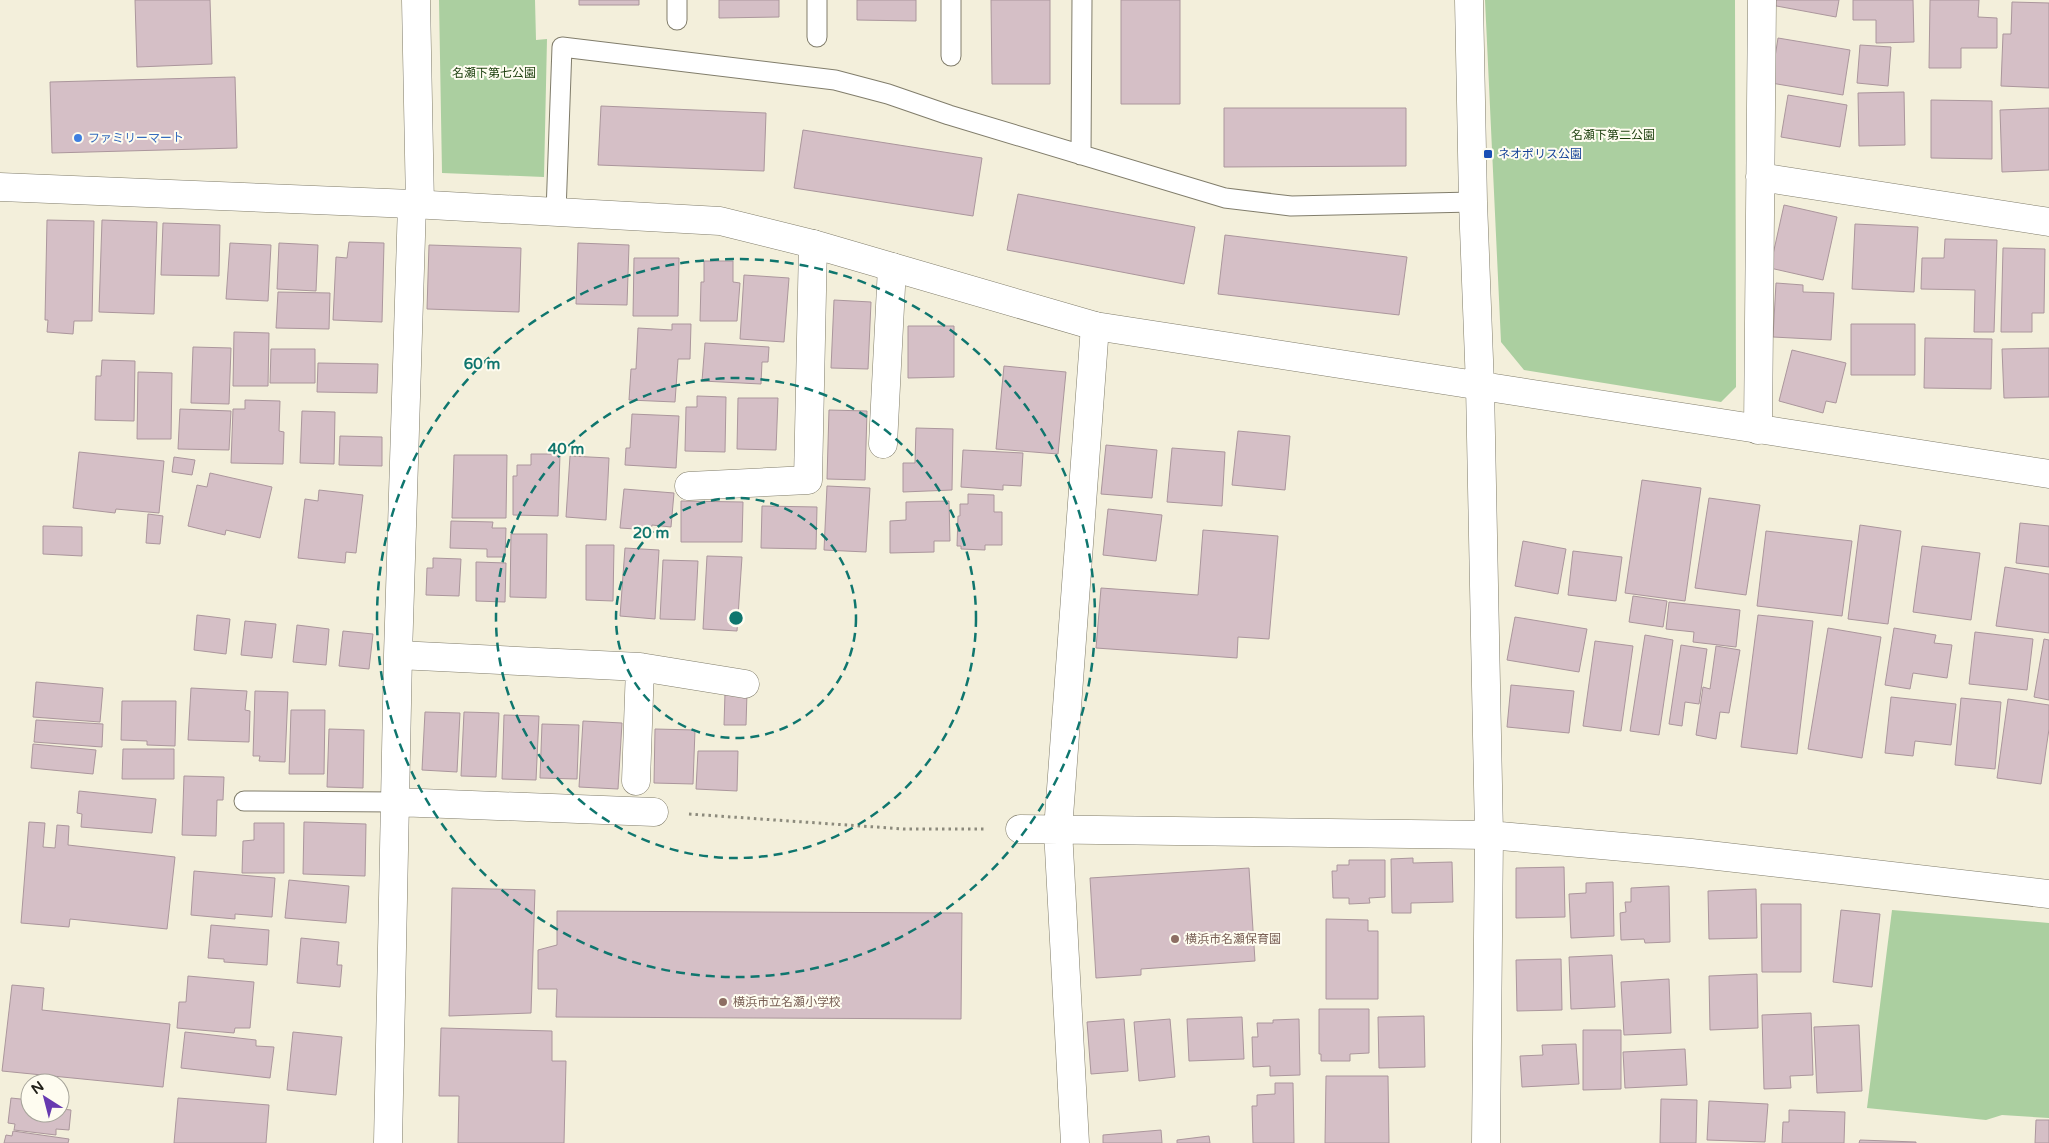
<svg xmlns="http://www.w3.org/2000/svg" width="2049" height="1143" font-family="'Varela Round','Noto Sans JP',sans-serif">
<style>
.green{fill:#abcfa0}
.building{fill:#d5bfc6;stroke:#ab969c}
.lines{fill:none;stroke-linecap:round;stroke-linejoin:round}
.lane-casing{stroke:#817d6b;stroke-width:21}
.street-casing{stroke:#817d6b;stroke-width:29}
.secondary-casing{stroke:#817d6b;stroke-width:29}
.path{stroke:#8c8a7c;stroke-width:3;stroke-dasharray:2.5 4;stroke-linecap:butt}
.lane{stroke:#fff;stroke-width:19}
.street{stroke:#fff;stroke-width:28}
.secondary{stroke:#fff;stroke-width:28}
.ring{fill:none;stroke:#0f766e;stroke-width:2.5;stroke-dasharray:9 6}
.shop-dot{fill:#3f7fe0;stroke:#fefcf0;stroke-width:2}
.transit-dot{fill:#1a4fb4;stroke:#fefcf0;stroke-width:2}
.education-dot{fill:#8d6e63;stroke:#fefcf0;stroke-width:2}
.labels{text-anchor:middle;stroke-width:4;stroke-linejoin:round;paint-order:stroke}
.park-label{font-size:12px;fill:#193c0a;stroke:#fefcf0}
.shop-label{font-size:12px;fill:#366cbe;stroke:#fefcf0;text-anchor:start}
.transit-label{font-size:12px;fill:#164399;stroke:#fefcf0;text-anchor:start}
.education-label{font-size:12px;fill:#785e54;stroke:#fefcf0;text-anchor:start}
.centre{fill:#0f766e;stroke:#fefcf0;stroke-width:2.5}
.ring-label{font-size:15px;text-anchor:middle;font-weight:bold;fill:#0f766e;stroke:#fefcf0;stroke-width:4;stroke-linejoin:round;paint-order:stroke}
</style>
<rect width="100%" height="100%" fill="#f3efdb"/>
<path class="green" d="M439,0H535L536,40L547,39L544,177L442,173Z
M1485,0H1735L1736,387L1721,402L1524,370L1501,342Z
M1892,910L2049,923V1118L2002,1115L1986,1120L1867,1108Z"/>
<path class="building" d="M135,0H210L212,64L137,67Z
M579,0H639V5H579Z
M719,0H779V17L719,18Z
M857,0H916V21L857,20Z
M991,0H1050V84H992Z
M1121,0H1180V104H1121Z
M1772,0H1839L1836,17L1771,5Z
M1853,0H1913L1914,42L1876,43V20H1853Z
M1930,0H1979L1978,17L1997,18V48H1961V68H1929Z
M2012,2L2049,3V88L2001,86L2003,34H2011Z
M1778,38L1850,50L1843,95L1771,83Z
M1860,45L1891,47L1888,86L1857,83Z
M235,77L237,148L52,153L50,82Z
M1904,92L1905,145L1859,146L1858,93Z
M1788,95L1847,105L1840,147L1781,137Z
M1931,100L1992,101V159L1931,158Z
M601,106L766,113L764,171L598,165Z
M1224,108H1406V166L1224,167Z
M2049,108V170L2002,172L2000,110Z
M803,130L982,158L973,216L794,188Z
M1018,194L1195,227L1184,284L1007,250Z
M1784,205L1837,217L1823,280L1770,268Z
M47,220L94,221L92,321H74L73,334L47,332L48,320H45Z
M102,220L157,222L154,314L99,312Z
M163,223L220,225L219,276L161,275Z
M1855,224L1918,227L1914,292L1852,289Z
M1225,235L1407,257L1399,315L1218,294Z
M1945,239L1997,240L1994,332H1974L1975,290L1921,289L1922,258H1944Z
M349,242L384,243L382,322L333,320L336,257L347,258Z
M230,243L271,245L268,301L226,299Z
M279,243L318,245L316,291L277,289Z
M578,243L629,245L627,305L576,304Z
M429,245L521,248L519,312L427,309Z
M2003,248L2045,249L2044,313H2032V332H2001Z
M634,258H679L678,316H633Z
M704,261H733V282L740,283L737,321H700L701,282H704Z
M744,275L789,278L784,342L740,339Z
M1776,283L1803,285V292L1834,293L1831,340L1773,337Z
M278,292L330,293L329,329L276,328Z
M834,300L871,302L868,369L831,368Z
M672,324H691L690,359H678L675,402L629,400L631,369H636L638,328L672,330Z
M1851,324H1915V375H1851Z
M908,326H954V377L908,378Z
M234,332L269,333L268,386H233Z
M1925,338L1992,339L1991,389L1924,388Z
M705,343L769,347L768,362H762L761,384L702,381Z
M193,347L231,348L229,404L191,403Z
M2049,348V397L2004,398L2002,349Z
M271,349H315V383H270Z
M1792,350L1846,363L1836,403L1826,401L1823,413L1779,401Z
M102,360L135,361L134,421L95,420L96,376H101Z
M318,363L378,364L377,393L317,392Z
M1004,366L1066,372L1058,454L996,449Z
M138,372L172,373L171,439H137Z
M697,396L726,397L725,452L685,451L686,407H697Z
M738,398H778L776,450L737,449Z
M245,400L280,401L279,431L284,432L283,464L231,463L233,409H245Z
M180,409L231,411L229,450L178,449Z
M829,410L867,411L865,480L827,479Z
M302,411L335,412L334,464L300,463Z
M632,414L679,416L676,468L625,465L626,448H630Z
M916,428L953,429L952,490L903,492V463H915Z
M1238,431L1290,436L1285,490L1232,485Z
M340,436L382,437V466L339,465Z
M1106,445L1157,450L1152,498L1101,494Z
M1172,448L1225,452L1222,506L1167,502Z
M963,450L1023,453L1021,486L1003,485V490L961,487Z
M79,452L164,461L159,513L116,509L115,513L73,508Z
M531,454H560L558,516L513,515V476H517V465H531Z
M454,455H507L506,518H452Z
M570,456L609,458L606,520L566,517Z
M174,457L195,460L192,475L172,472Z
M210,473L272,487L260,538L226,530L225,535L188,526L197,485L207,487Z
M1642,480L1701,488L1685,601L1625,593Z
M827,486L870,488L866,552L824,550Z
M624,489L674,493L671,527L652,525L651,530L620,528Z
M319,490L363,495L356,553L346,552L345,563L298,558L305,499L318,501Z
M968,494L994,495V512H1002V545H985V550L961,549V546H957L958,516H960V504H968Z
M1709,498L1760,505L1746,595L1695,588Z
M681,501L743,502L742,542H681Z
M949,501L950,541H934V552L890,553V521L906,520V502Z
M762,506L817,507L816,549L761,548Z
M1108,509L1162,515L1156,561L1103,555Z
M148,514L163,516L160,544L146,543Z
M451,521L493,522L492,528H506L505,557H487V549L450,548Z
M2020,523L2049,526V567L2016,563Z
M1860,525L1901,531L1888,624L1848,619Z
M43,526L82,527V556L43,554Z
M1203,530L1278,536L1269,639L1238,637L1237,658L1096,648L1101,588L1198,595Z
M1766,531L1852,541L1842,616L1757,606Z
M511,534H547L546,598L510,597Z
M1523,541L1566,549L1558,594L1515,586Z
M586,545H614L613,601L586,600Z
M1922,546L1980,553L1971,620L1913,612Z
M625,548L659,550L655,619L620,616Z
M1573,551L1622,557L1616,601L1568,595Z
M707,556L742,557L737,631L703,629Z
M433,558L461,559L459,596L426,595L427,568H433Z
M663,560L698,561L695,620L660,619Z
M476,562L506,563L505,602L476,601Z
M2005,567L2049,574V633L1996,626Z
M1633,596L1667,601L1663,627L1629,622Z
M1669,602L1740,610L1736,647L1693,642L1694,632L1666,629Z
M197,615L230,619L226,654L194,650Z
M1758,615L1813,621L1797,754L1741,747Z
M1515,617L1587,629L1579,672L1507,660Z
M245,621L276,624L272,658L241,655Z
M297,625L329,629L326,665L293,662Z
M1828,628L1881,637L1862,758L1808,749Z
M1894,628L1936,635L1934,643L1952,645L1947,678L1913,673L1910,689L1885,685Z
M343,631L373,634L369,669L339,666Z
M1975,632L2033,639L2027,690L1969,684Z
M1645,635L1673,640L1659,735L1630,731Z
M2044,639L2049,640V700L2034,697Z
M1595,641L1633,646L1621,731L1583,726Z
M1681,645L1707,649L1699,704L1685,702L1682,726L1669,724Z
M1716,646L1740,650L1729,713L1720,712L1716,739L1696,735L1703,687L1710,689Z
M36,682L103,688L100,722L33,717Z
M1511,685L1574,691L1569,733L1507,727Z
M191,688L247,691L245,710L250,711L249,742L188,740Z
M255,691L288,692L285,762L259,761L260,756H253Z
M725,693H747L746,725H724Z
M1891,697L1956,704L1951,745L1915,741L1913,756L1885,753Z
M1961,698L2001,702L1995,769L1955,765Z
M2008,699L2049,705V729L2041,784L1997,778Z
M122,701H176L175,746L147,745V741L121,740Z
M291,710H325L324,774H289Z
M425,712L460,713L457,772L422,770Z
M464,712L499,713L496,777L461,776Z
M504,715L539,716L536,780L502,779Z
M36,720L103,724L102,747L34,742Z
M583,721L622,723L618,789L579,787Z
M542,724L579,725L577,779L540,778Z
M329,729L364,730L363,788L327,787Z
M655,729L695,730L693,784L654,783Z
M33,744L96,750L93,774L31,768Z
M123,749H174V779H122Z
M698,751H738L737,791L696,789Z
M184,776L224,777L223,800H217L216,836L182,835Z
M79,791L156,799L152,833L81,827L82,814L77,813Z
M29,822L45,823L43,847L55,848L57,825L69,826L68,845L175,857L167,929L70,919L69,927L21,923Z
M304,822L366,824L365,876L303,874Z
M254,823H284V873H242L243,841L254,840Z
M1413,858V863L1452,862L1453,902L1411,903V913H1392L1391,859Z
M1349,860H1385V897L1369,898L1370,903L1349,904V898H1333L1332,871H1337V865H1349Z
M1564,867L1565,917L1516,918V868Z
M1249,868L1255,961L1141,969V975L1096,978L1090,878Z
M194,871L275,878L272,917L235,914V919L191,915Z
M289,880L349,886L346,923L285,918Z
M1613,882L1614,936L1571,938L1569,894L1586,893V883Z
M1669,886L1670,942L1645,943L1644,939L1621,940L1620,913L1626,912L1625,902H1631V888Z
M452,888L535,890L531,1013L449,1016Z
M1756,889L1757,938L1709,939L1708,891Z
M1761,904H1801V972H1762Z
M1841,910L1880,914L1872,987L1833,982Z
M557,911L962,913L961,1019L556,1017L557,989H538V950L557,945Z
M1326,919L1368,920V931H1378V999H1326Z
M211,925L269,930L267,965L224,962V959L208,958Z
M301,938L339,942L337,965H342L340,987L297,983Z
M1612,955L1615,1007L1571,1009L1569,957Z
M1561,959L1562,1010L1517,1011L1516,960Z
M1757,974L1758,1028L1710,1030L1709,976Z
M188,976L254,982L250,1028H235L234,1033L177,1028L179,1002H186Z
M1669,979L1671,1033L1624,1035L1621,982Z
M12,985L44,988L42,1010L170,1024L163,1087L2,1071Z
M1319,1009H1369V1053L1350,1054V1061H1321V1054H1319Z
M1811,1013L1813,1075L1790,1076L1791,1088L1764,1089L1762,1015Z
M1424,1016L1425,1067L1379,1068L1378,1017Z
M1242,1017L1244,1059L1189,1061L1187,1019Z
M1124,1019L1128,1071L1091,1074L1087,1022Z
M1170,1019L1175,1077L1139,1081L1134,1022Z
M1299,1019L1300,1075L1270,1076V1066L1253,1067L1252,1037H1258L1257,1023H1273V1020Z
M1859,1025L1862,1091L1817,1093L1814,1027Z
M441,1028L552,1031V1061H566L564,1143H458L459,1096H439Z
M1583,1030H1621V1089L1583,1090Z
M185,1032L256,1040V1046L274,1047L270,1078L181,1068Z
M293,1032L342,1037L336,1095L287,1090Z
M1576,1044L1579,1084L1522,1087L1520,1056L1543,1055L1542,1045Z
M1685,1049L1687,1085L1625,1088L1623,1052Z
M1326,1076H1388L1389,1143H1325Z
M1275,1083H1293L1294,1143H1253L1252,1106H1257V1095L1275,1094Z
M11,1098L30,1100V1113H60V1103H63L62,1109L71,1110L69,1130L56,1129V1135L14,1130L15,1124L8,1123Z
M178,1098L269,1105L266,1143H174Z
M1661,1099L1697,1100L1696,1143H1660Z
M1709,1101L1768,1104L1765,1142L1707,1140Z
M1789,1110L1845,1112L1844,1143H1782L1783,1122H1789Z
M2036,1120H2049V1143H2035Z
M1161,1130L1162,1143H1103V1135Z
M13,1131L69,1139L68,1143H4L6,1135L12,1136Z
M1209,1136L1210,1143H1177V1140Z
M1860,1140L1916,1142V1143H1859Z"/>
<g class="lines">
<defs>
<path id="lane" d="M677,0V20
M817,0V37
M951,56V0
M1081,155L1082,0
M556,212L562,47L835,80L888,94L949,115L1225,198L1291,206L1473,202
M244,801L395,802"/>
<path id="street" d="M416,0L420,205
M1760,177L2049,222
M1480,386L1489,835
M1758,430L1762,0
M883,444L892,267
M689,486L808,480L813,244
M398,655L640,667L745,684
M636,781L640,667
M395,802L654,812
M1020,829L1489,835L1691,853L2049,894
M388,1143L398,655L412,204
M1075,1143L1058,830L1095,326"/>
<path id="secondary" d="M1469,0L1473,202L1480,386
M0,187L412,204L720,221L813,244L1095,326L2049,474
M1486,1143L1489,835"/>
</defs>
<use href="#lane" class="lane-casing"/>
<use href="#street" class="street-casing"/>
<use href="#secondary" class="secondary-casing"/>
<path class="path" d="M689,814L904,829H987"/>
<use href="#lane" class="lane"/>
<use href="#street" class="street"/>
<use href="#secondary" class="secondary"/>
</g>
<g class="ring">
<circle cx="736" cy="618" r="120"/>
<circle cx="736" cy="618" r="240"/>
<circle cx="736" cy="618" r="359"/>
</g>
<circle class="shop-dot" cx="78" cy="138" r="5"/>
<rect class="transit-dot" x="1483" y="149" width="10" height="10" rx="2.5"/>
<g class="education-dot">
<circle cx="1175" cy="939" r="5"/>
<circle cx="723" cy="1002" r="5"/>
</g>
<g class="labels">
<g class="park-label">
<text x="494" y="77">名瀬下第七公園</text>
<text x="1613" y="139">名瀬下第二公園</text>
</g>
<g class="shop-label">
<text x="88" y="142">ファミリーマート</text>
</g>
<g class="transit-label">
<text x="1498" y="158">ネオポリス公園</text>
</g>
<g class="education-label">
<text x="1185" y="943">横浜市名瀬保育園</text>
<text x="733" y="1006">横浜市立名瀬小学校</text>
</g>
</g>
<circle cx="736" cy="618" r="8" class="centre"/>
<g class="ring-label">
<text x="482" y="369">60 m</text>
<text x="566" y="454">40 m</text>
<text x="651" y="538">20 m</text>
</g>
<g transform="translate(45 1098) rotate(324)"><circle r="24" fill="#fefcf0" stroke="#a6a49a"/>
<path d="M0-4L9 19L0 12L-9 19Z" fill="#6739b0"/>
<text y="-8" font-size="14" font-weight="bold" text-anchor="middle" fill="#212019">N</text>
</g>
</svg>
